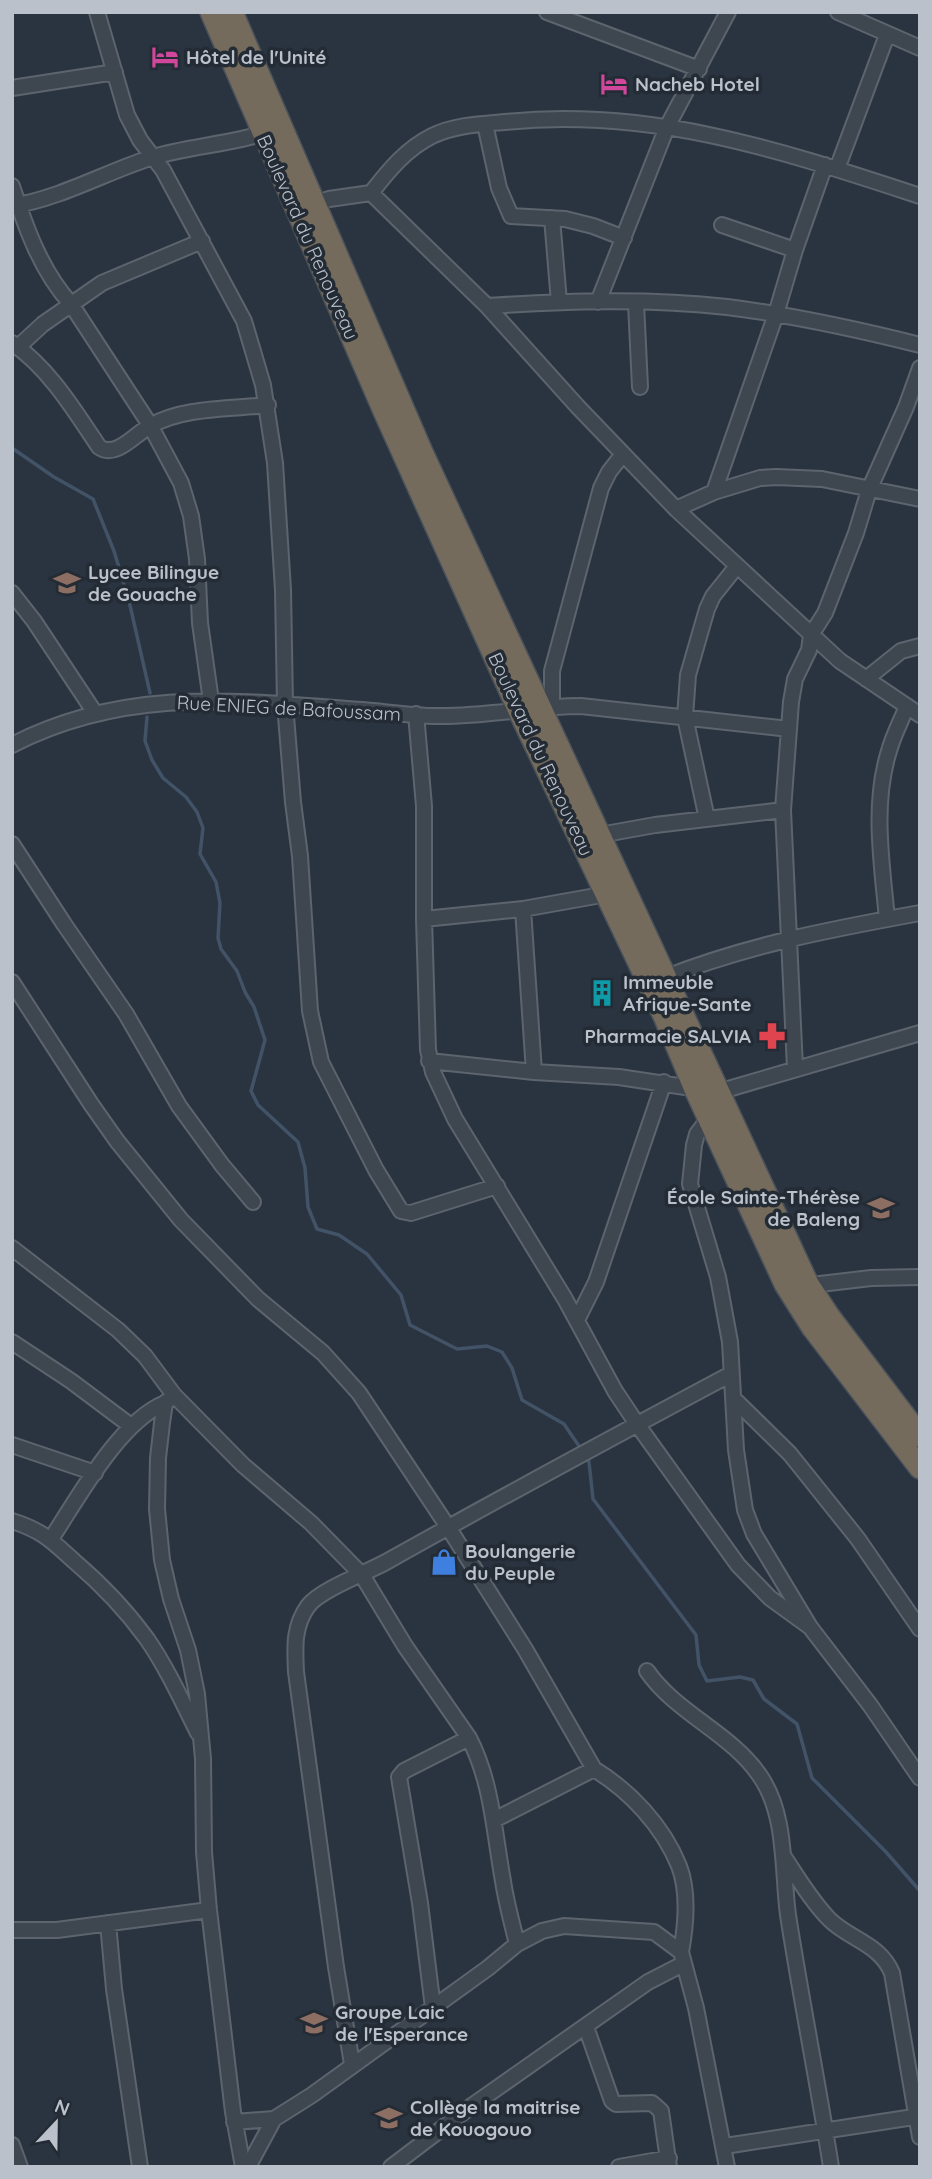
<svg xmlns="http://www.w3.org/2000/svg" width="932" height="2179" font-family="Quicksand,sans-serif">
<style>
.lines{fill:none;stroke-linecap:round;stroke-linejoin:round}
.stream{stroke:#425267;stroke-width:3.5}
.minor-casing{stroke:#5c646d;stroke-width:18}
.highway-casing{stroke:#49515a;stroke-width:24}
.minor{stroke:#3e4650;stroke-width:14}
.highway{stroke:#756b5c;stroke-width:21}
.labels{text-anchor:middle;stroke-width:7;stroke-linejoin:round;paint-order:stroke}
.poi-label{font-size:19px;font-weight:bold;fill:#bbc1ca;stroke:#232b35;text-anchor:start}
.street-label{font-size:19px;fill:#bbc1ca;stroke:#232b35}
</style>
<rect width="100%" height="100%" fill="#2a3440"/>
<g class="lines">
<path class="stream" d="M12,448L54,477L93,499L114,551L129,601L150,693
M147,717L145,741L152,760L163,778L186,797L197,812L203,828L200,854L216,882L220,903L218,938L221,949L237,971L245,992L254,1007L265,1040L251,1091L258,1105L298,1142L305,1168L308,1207L317,1229L339,1235L367,1254L401,1295L410,1325L457,1349L487,1346L502,1352L512,1368L522,1400L564,1424L581,1449
M585,1456L589,1462L593,1499L696,1635L699,1665L707,1681L740,1677L753,1680L764,1699L797,1724L812,1778L886,1852L920,1891"/>
<defs>
<path id="minor" d="M97,12L127,115L140,140L163,170L244,321L263,385L275,463L283,590L285,704L293,802L300,856L310,1011L321,1062L376,1170L401,1211L411,1213L497,1186
M547,12L699,69
M838,12L920,48
M12,88L115,72
M485,124L499,188L511,216L565,219L593,226L624,238
M837,169L887,35
M12,186C26,228 41,271 71,304L150,425L181,483L191,516L197,559L200,623L211,701
M371,193C389,170 406,149 432,136C454,125 481,124 505,122C653,107 782,151 920,196
M12,206C61,198 104,173 150,158C190,145 233,145 272,130
M307,206L329,199L371,193L487,306L578,407L676,509L840,661L920,715
M552,218L559,302
M795,250L825,165
M598,302L667,127L728,12
M636,303L640,387
M487,306C567,301 647,298 727,307C792,315 856,329 920,345
M12,343C49,368 75,411 99,447C116,459 135,434 150,426C183,407 230,409 268,405
M18,347L43,324L102,283L202,241
M714,492L776,314L795,250L722,225
M676,509L714,492L760,478L776,477L822,479L920,499
M12,593L34,621L95,713
M866,679L901,651L920,646
M552,706V671L601,488L609,472L623,454
M416,714L424,806V919L428,1050L433,1072L455,1119L565,1299L615,1391L637,1424L738,1565L770,1598L810,1627
M12,745C127,686 239,701 363,710C387,712 412,716 437,716C485,717 533,706 581,706L789,729
M707,819L685,717L688,675L707,609L713,596L737,566
M594,836L655,825L783,810
M12,844L64,924L126,1014L179,1106L222,1165L253,1202
M523,909L534,1072
M424,919L523,909L607,894
M887,919C882,864 872,805 889,751C893,736 901,721 907,706
M664,978C747,945 832,929 920,913
M12,982L91,1104L117,1141L181,1220L258,1299L323,1353L359,1393L448,1527L525,1649L594,1769L494,1820
M429,1061L534,1072L619,1077L718,1092L920,1033
M795,1068L783,810L791,702L795,679L809,650L811,635L825,613L856,533L869,490L906,407L920,368
M715,1115L709,1118L697,1134L694,1145L690,1184L718,1277L730,1342L736,1450L745,1510L754,1534L810,1627L870,1705L920,1778
M12,1248L118,1330L145,1356L174,1395L243,1465L311,1523L362,1575L405,1646L469,1738C492,1782 494,1832 503,1881C506,1902 512,1923 517,1944
M803,1286L871,1278L920,1277
M577,1320L596,1282L664,1082
M12,1342L71,1381L131,1426
M174,1395L165,1403L162,1423L158,1458L157,1509L162,1560L171,1599L188,1650L197,1694L203,1759L204,1852L209,1910L233,2112L243,2167
M733,1398L790,1454L858,1539L920,1629
M12,1445L95,1473
M12,1521C43,1531 51,1540 74,1561C101,1584 126,1610 147,1639C167,1668 182,1701 198,1733
M51,1539C78,1498 119,1422 165,1403
M647,1671C677,1714 731,1733 760,1776C787,1815 782,1870 788,1915C801,1999 818,2083 831,2167
M594,1769C630,1791 663,1826 679,1866C689,1892 686,1925 681,1952
M784,1857C798,1878 812,1902 830,1920C851,1940 880,1944 892,1973L920,2137
M108,1923L114,1989L140,2167
M12,1930H57L209,1910
M433,2008L420,1903L399,1777L404,1771L469,1738
M586,2027L612,2101L616,2104L652,2103L661,2111L669,2167
M352,2064L336,1967L296,1672C295,1648 293,1627 308,1606C320,1590 366,1573 386,1562C500,1498 615,1436 731,1374
M234,2122L274,2119
M12,2145L20,2167
M725,2146L920,2116
M248,2167L274,2119L312,2095L488,1968L517,1944L542,1931L564,1926L654,1932L681,1952L696,2008L727,2167
M391,2167L473,2105L648,1982L683,1964
M619,2167L669,2158"/>
<path id="highway" d="M211,12L383,409L519,711L664,1016L694,1087L785,1284L812,1327L920,1468
M232,12L422,452L808,1284L829,1316L920,1436"/>
</defs>
<use href="#minor" class="minor-casing"/>
<use href="#highway" class="highway-casing"/>
<use href="#minor" class="minor"/>
<use href="#highway" class="highway"/>
</g>
<defs>
<symbol id="hotel-bare" viewBox="-9 -9 18 18"><path d="M-6-4.5h1.5V1H6V5H4.5V3h-9V5H-6ZM-4 0a1.8 1.8 0 1 1 3.6 0ZM.5 0V-2.5h3Q6-2.5 6 0Z" fill="#d1479c" stroke="#232b35" stroke-width="2.5" paint-order="stroke"/></symbol>
<symbol id="school-bare" viewBox="-9 -9 18 18"><path d="M0-5L7-2L0 1L-7-2ZM-4 1L0 2.5L4 1V4Q0 6-4 4Z" fill="#8d6e63" stroke="#232b35" stroke-width="2.5" paint-order="stroke"/></symbol>
<symbol id="building-bare" viewBox="-9 -9 18 18"><path d="M-4-6H4V6H1V3H-1V6H-4ZM-2.5-4.3h1.7v1.8h-1.7ZM.8-4.3h1.7v1.8H.8ZM-2.5-1h1.7V.8h-1.7ZM.8-1h1.7V.8H.8Z" fill="#0f9aa8" stroke="#232b35" stroke-width="2.5" paint-order="stroke"/></symbol>
<symbol id="pharmacy-bare" viewBox="-9 -9 18 18"><path d="M-2-6h4v4h4v4h-4v4h-4v-4h-4v-4h4Z" fill="#e0444e" stroke="#232b35" stroke-width="2.5" paint-order="stroke"/></symbol>
<symbol id="shop-bare" viewBox="-9 -9 18 18"><path d="M-5-2.5h2.3a2.7 3.5 0 0 1 5.4 0H5L5.5 6h-11ZM-1.5-2.5h3a1.5 2.3 0 0 0-3 0Z" fill="#3f7fe0" stroke="#232b35" stroke-width="2.5" paint-order="stroke"/></symbol>
</defs>
<g fill-rule="evenodd">
<use href="#hotel-bare" x="146" y="38" width="38" height="38"/>
<use href="#hotel-bare" x="595" y="65" width="38" height="38"/>
<use href="#school-bare" x="48" y="564" width="38" height="38"/>
<use href="#building-bare" x="583" y="974" width="38" height="38"/>
<use href="#pharmacy-bare" x="753" y="1017" width="38" height="38"/>
<use href="#school-bare" x="862" y="1189" width="38" height="38"/>
<use href="#shop-bare" x="425" y="1543" width="38" height="38"/>
<use href="#school-bare" x="295" y="2004" width="38" height="38"/>
<use href="#school-bare" x="370" y="2099" width="38" height="38"/>
</g>
<g class="labels">
<g class="poi-label">
<text x="186" y="64">Hôtel de l'Unité</text>
<text x="635" y="91">Nacheb Hotel</text>
<text x="88" y="579">Lycee Bilingue<tspan x="88" dy="22">de Gouache</tspan></text>
<text x="623" y="989">Immeuble<tspan x="623" dy="22">Afrique-Sante</tspan></text>
<text x="751" y="1043" text-anchor="end">Pharmacie SALVIA</text>
<text x="860" y="1204" text-anchor="end">École Sainte-Thérèse<tspan x="860" dy="22">de Baleng</tspan></text>
<text x="465" y="1558">Boulangerie<tspan x="465" dy="22">du Peuple</tspan></text>
<text x="335" y="2019">Groupe Laic<tspan x="335" dy="22">de l'Esperance</tspan></text>
<text x="410" y="2114">Collège la maitrise<tspan x="410" dy="22">de Kouogouo</tspan></text>
</g>
<g class="street-label">
<text transform="translate(308 237) rotate(66)" y="7">Boulevard du Renouveau</text>
<text transform="translate(289 708) rotate(3)" y="7">Rue ENIEG de Bafoussam</text>
<text transform="translate(541 754) rotate(65)" y="7">Boulevard du Renouveau</text>
</g>
</g>
<rect width="932" height="2179" fill="none" stroke="#bbc1ca" stroke-width="28"/>
<g transform="translate(56 2123) rotate(22)" stroke="#232b35" stroke-width="5" paint-order="stroke">
<path d="M0-5L12 26L0 18L-12 26Z" fill="#bbc1ca"/>
<text y="-10" font-size="19" font-weight="bold" text-anchor="middle" fill="#bbc1ca">N</text>
</g>
</svg>
